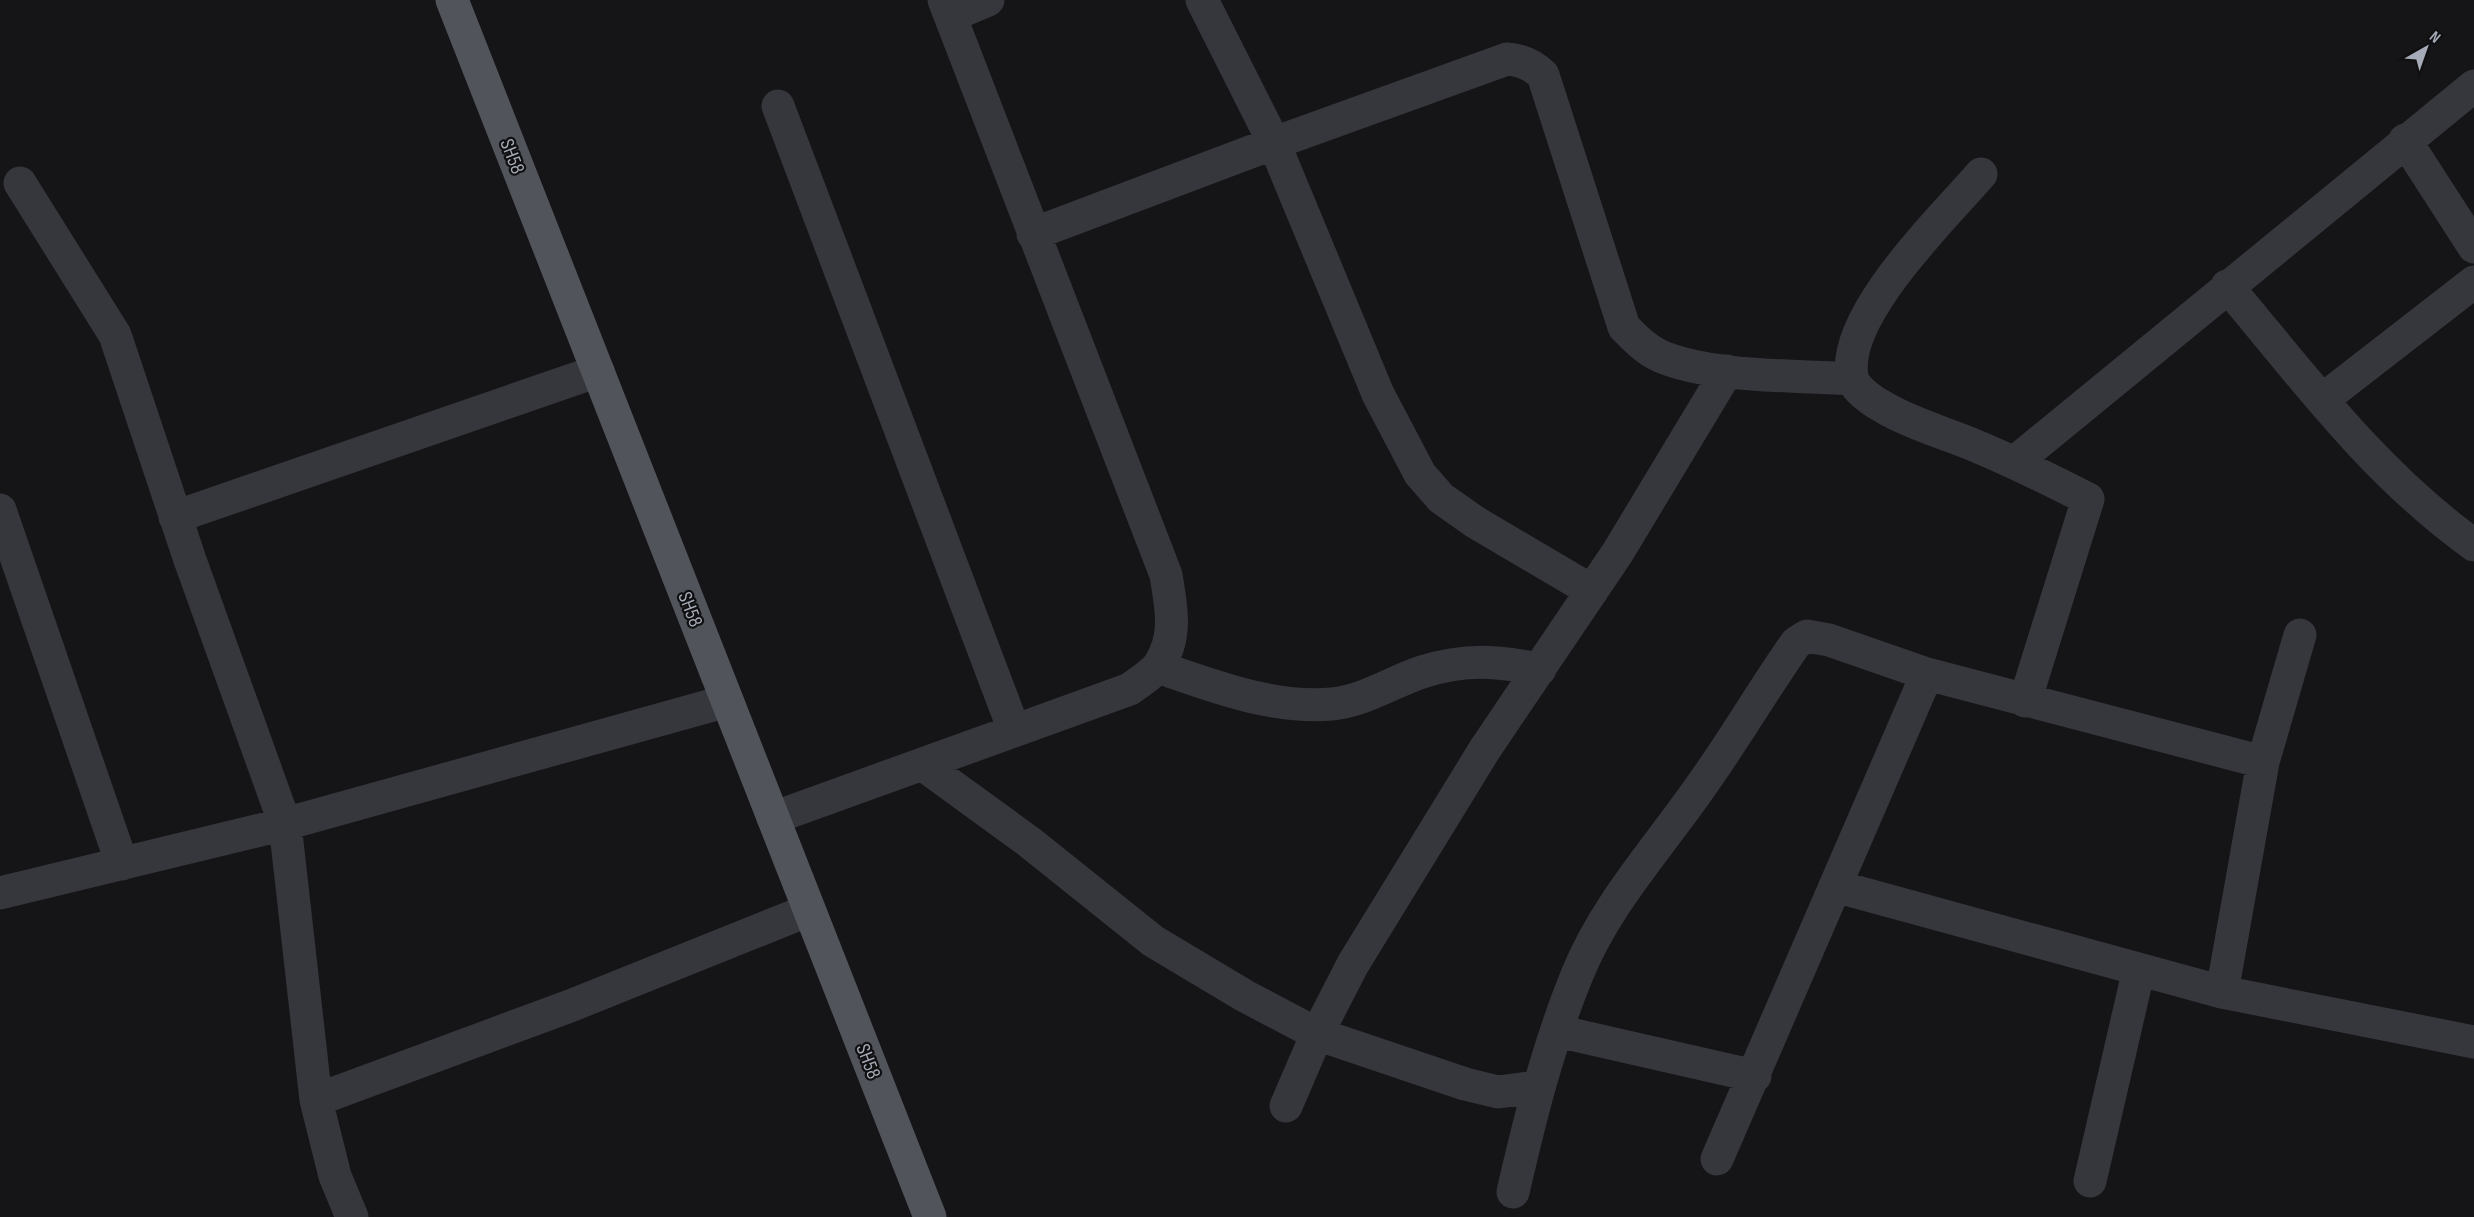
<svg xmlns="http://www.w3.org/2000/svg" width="2474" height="1217" font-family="'Sofia Sans Condensed',sans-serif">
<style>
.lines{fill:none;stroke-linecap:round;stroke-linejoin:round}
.street{stroke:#36373c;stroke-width:33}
.primary{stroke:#52545b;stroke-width:33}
.labels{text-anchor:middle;stroke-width:4.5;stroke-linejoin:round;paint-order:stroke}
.street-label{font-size:20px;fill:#a6acb7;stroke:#101012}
</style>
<rect width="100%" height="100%" fill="#151517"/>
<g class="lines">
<path class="street" d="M1202,0L1274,143L1378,394L1420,474L1441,498L1475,522L1592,591
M950,16L988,0
M778,106L1014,730
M2405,140L2474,247
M1981,174C1943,218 1841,316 1852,377C1855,390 1874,402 1885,408C1910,423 1942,432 1969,443C2010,460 2049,479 2088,499L2025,701
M20,183L115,335L190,560L285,824L316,1100L335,1176L352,1217
M1033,234L1274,143L1507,59C1522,60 1533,65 1543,75L1624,327C1635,338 1645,349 1660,356C1711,378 1796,375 1852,379
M2227,286C2306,380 2374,473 2474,545
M2322,400L2474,282
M2015,462L2474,86
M0,510L122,864
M175,517L598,371
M1158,667C1213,686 1272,709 1332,704C1364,701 1392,682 1422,672C1466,658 1495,661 1540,669
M922,764L1028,841L1153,941L1245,996L1317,1034L1465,1084L1498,1092L1537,1087
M773,818L1130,689C1139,682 1153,674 1159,665C1178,636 1171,606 1166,575L944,0
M1835,886L2222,992L2474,1042
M0,893L285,824L727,701
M2222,992L2263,762L2300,635
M1557,1031L1755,1076
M316,1100L570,1006L809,910
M1286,1106L1317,1034L1353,964L1485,749L1618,552L1727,371
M1717,1159L1927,674
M2090,1181L2139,969
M1513,1192C1530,1118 1548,1046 1577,975C1605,905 1658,848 1701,786C1734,740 1763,690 1796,643L1807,636L1829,640L1927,674L2263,762"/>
<path class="primary" d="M452,0L930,1217"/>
</g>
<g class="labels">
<g class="street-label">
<text transform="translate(513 156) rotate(69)" y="7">SH58</text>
<text transform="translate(691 609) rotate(69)" y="7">SH58</text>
<text transform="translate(869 1061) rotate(69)" y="7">SH58</text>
</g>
</g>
<g transform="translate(2426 48) rotate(40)" stroke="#101012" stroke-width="4.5" paint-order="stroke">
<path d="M0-4.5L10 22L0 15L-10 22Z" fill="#a6acb7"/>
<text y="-9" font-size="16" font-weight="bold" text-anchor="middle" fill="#a6acb7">N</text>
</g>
</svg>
